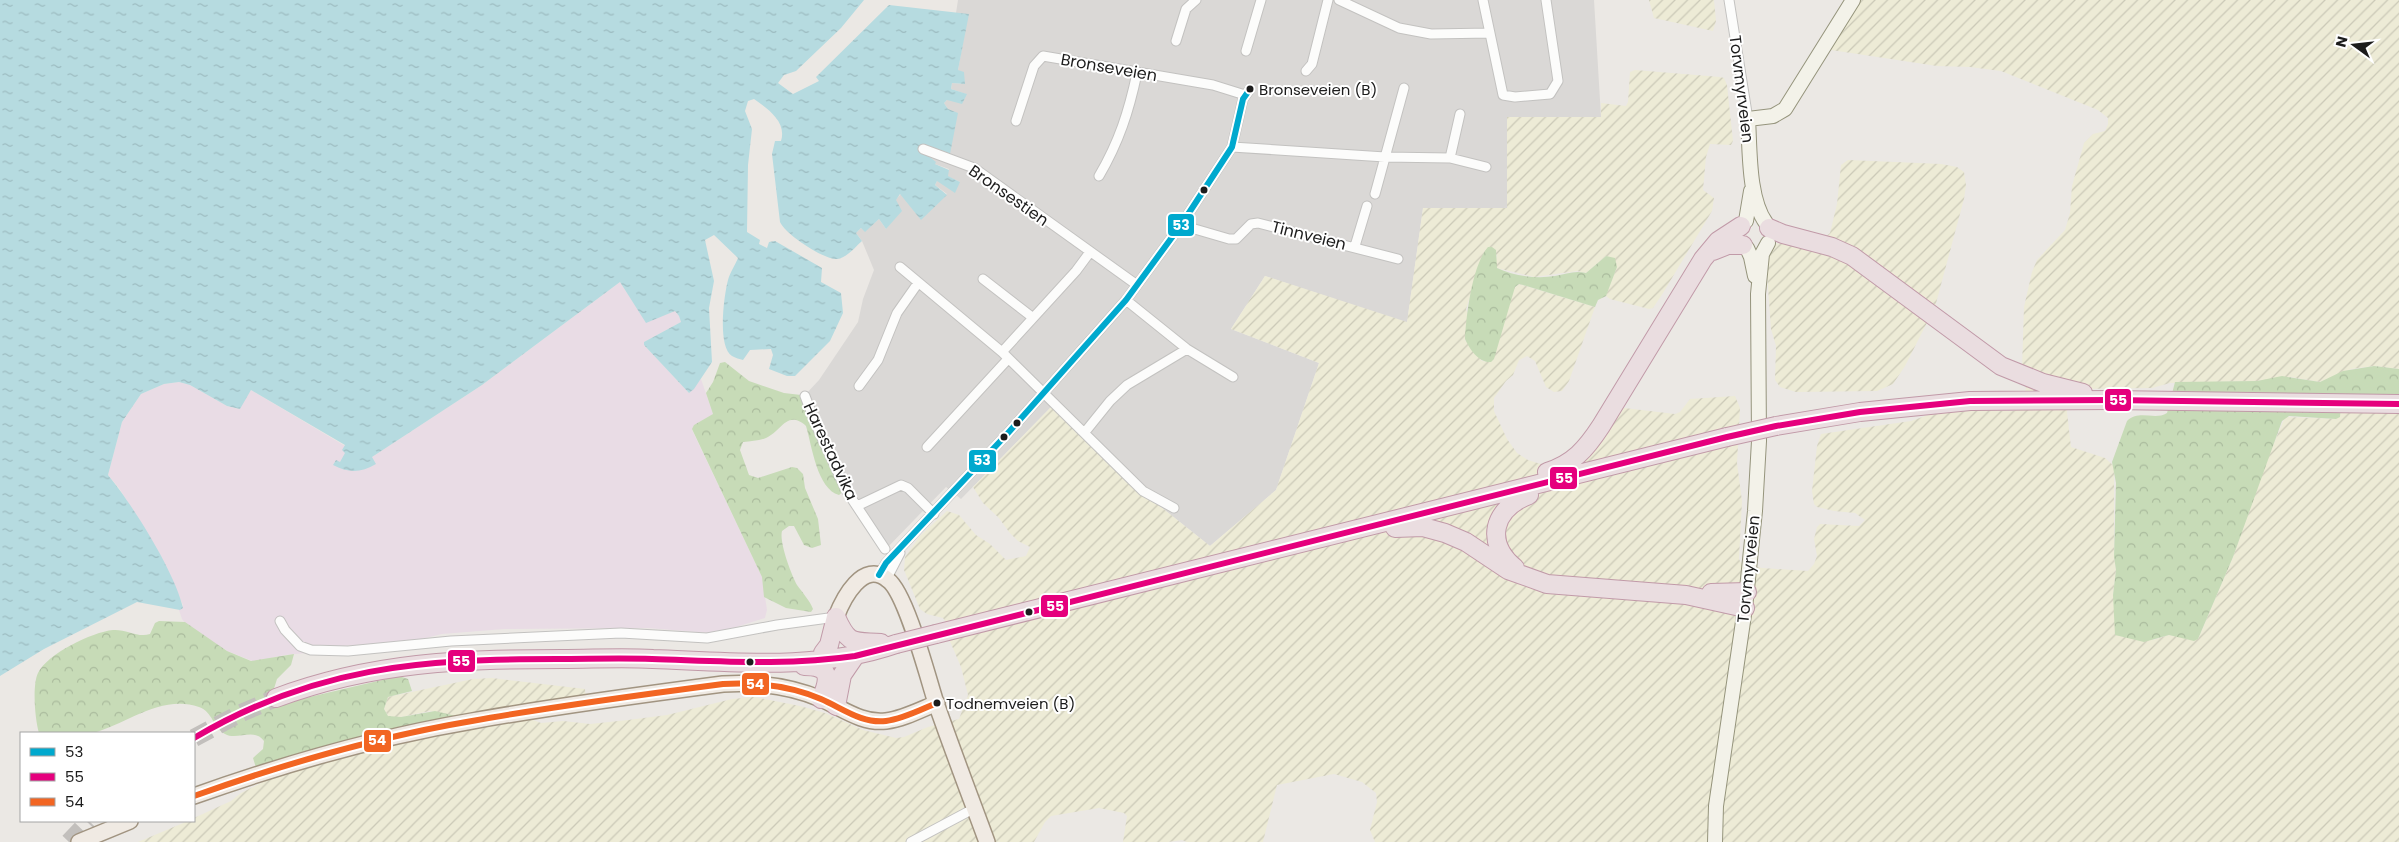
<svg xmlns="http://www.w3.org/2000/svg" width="2399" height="842" font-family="Poppins,sans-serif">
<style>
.residential{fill:#dad8d6}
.industrial{fill:#e9dce5}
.farmland{fill:url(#farmland-furrows)}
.forest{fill:url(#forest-crowns)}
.water{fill:url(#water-ripples)}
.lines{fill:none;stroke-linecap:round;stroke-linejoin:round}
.highway-tunnel{stroke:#c2bfbc;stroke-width:18;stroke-dasharray:18 9;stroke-linecap:butt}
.street-casing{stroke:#c3c2c0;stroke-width:11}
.secondary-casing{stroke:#95947c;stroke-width:16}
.primary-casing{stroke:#a19481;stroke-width:18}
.highway-casing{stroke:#c19aa8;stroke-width:20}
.street{stroke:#fcfcfb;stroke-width:9}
.secondary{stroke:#f3f2e9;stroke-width:14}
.primary{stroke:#f0eae3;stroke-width:15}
.highway{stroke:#eadde0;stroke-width:18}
.highway-bridge-casing{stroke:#c19aa8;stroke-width:20;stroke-linecap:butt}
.highway-bridge{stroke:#eadde0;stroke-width:18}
.bus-1-casing{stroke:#fff;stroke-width:10}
.bus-2-casing{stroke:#fff;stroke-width:10}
.bus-3-casing{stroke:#fff;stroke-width:10}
.bus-1{stroke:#00a9ce;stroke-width:6}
.bus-2{stroke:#e5007d;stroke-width:6}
.bus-3{stroke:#f26522;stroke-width:6}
.bus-dot{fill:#1c1c1c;stroke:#fff;stroke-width:2}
.labels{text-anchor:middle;stroke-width:4;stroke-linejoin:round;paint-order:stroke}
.bus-label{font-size:15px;fill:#1c1c1c;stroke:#fff;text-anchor:start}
.street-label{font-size:16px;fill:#1c1c1c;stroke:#fff}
.line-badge{stroke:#fff;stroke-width:2}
.badge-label{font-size:14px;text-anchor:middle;font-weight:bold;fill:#fff}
</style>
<defs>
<pattern id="farmland-furrows" width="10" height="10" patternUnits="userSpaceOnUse" patternTransform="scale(1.25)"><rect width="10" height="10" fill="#edebd6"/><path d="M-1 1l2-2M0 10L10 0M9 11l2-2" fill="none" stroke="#cbc9b7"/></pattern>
<pattern id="forest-crowns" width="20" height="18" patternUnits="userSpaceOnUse" patternTransform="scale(1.25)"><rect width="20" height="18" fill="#c7dbb7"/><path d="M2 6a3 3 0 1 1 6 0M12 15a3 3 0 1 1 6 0" fill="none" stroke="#aabb9d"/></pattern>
<pattern id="water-ripples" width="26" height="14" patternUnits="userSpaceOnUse" patternTransform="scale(1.25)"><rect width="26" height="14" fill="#b6dbe0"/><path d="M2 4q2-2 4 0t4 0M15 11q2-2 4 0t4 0" fill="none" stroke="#9cbbc0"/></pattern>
</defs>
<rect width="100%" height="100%" fill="#ebe8e4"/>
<path class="residential" d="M958,0H1594L1601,117L1507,208H1423L1407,323L1265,276L1231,329L1319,363L1276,490L1210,546L1122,476L1052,406L961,499L946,487L886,549L832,472L805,402V395L819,380L858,322L863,299L874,270L862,241L856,233L861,228L865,231L879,219L886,229L895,200L901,194L921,219L947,194L935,185L937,181L960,182L947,176L949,169L935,164L922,151L926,145L950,154L948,109L944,103L947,100L966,94L951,89L952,83L965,84L958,70L968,14L956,13Z"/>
<path class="industrial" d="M620,282L646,322L675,311L679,316L681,322L644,342V345L689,393L701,379L713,414L692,430L762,577L767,610L765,618L733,628L708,633L648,628L504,629L442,634L414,641L340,646L319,652L284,655L255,662L227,651L187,625L182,619L179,610L183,605L162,558L119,488L108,475L122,422L141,394L164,384L179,382L190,385L227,406L239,409L251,390L345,446L346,453L340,462L333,465L372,457L482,385Z"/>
<path class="farmland" d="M1649,0H1714L1716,21L1713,31L1654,18Z
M1859,0H2399V369L2374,366L2351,369L2320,382L2291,377L2257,381L2170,383L2152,388L2074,389L2068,400L2067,412L2071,447L2105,458L2114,466V557L2116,570L2113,595L2153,640L2169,635L2198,639L2233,557L2264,467L2285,417L2336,419L2341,405L2365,395L2399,396V842H1375L1370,830L1377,802L1376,793L1362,782L1334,774L1277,785L1263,842H1187L1182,840L1168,842H1123L1127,816L1124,813L1099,808L1051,816L1045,822L1034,842H138L188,821H194V818L231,801L241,793L275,776L455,716L430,711L396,718L388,716L384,709L388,697L473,679L492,678L585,689L586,702L532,716L533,720L541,723L563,721L590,724L628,720L667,715L732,699L754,697L800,706L825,713L863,730L896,738L904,737L928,727L959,719L968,695L961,667L949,639L946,622L943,618L927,614L920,609L904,570L905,557L920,536L947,511L959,515L976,535L990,544L1006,560L1026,556L1030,547L1018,541L1009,532L999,518L983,503L973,487L1052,406L1122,476L1210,546L1276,490L1319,363L1231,329L1265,276L1407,322L1423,208H1507V117H1601V103L1626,106L1628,102L1630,72L1635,70L1720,77L1724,78L1727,85L1733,141L1731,145L1710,144L1706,157L1703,190L1714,198L1712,211L1663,293L1653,308L1649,309L1610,299L1606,296L1607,292L1617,267L1606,256L1586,273L1577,271L1534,277L1497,268L1495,264L1497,255L1485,251L1466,309L1469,317L1465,340L1482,361L1491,362L1512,290L1519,284L1595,307L1569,381L1562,391L1554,392L1546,387L1535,361L1527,356L1519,360L1513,375L1506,381L1494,398V411L1507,439L1517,453L1528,460L1547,466L1564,464L1600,413L1616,407L1675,414L1680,412L1690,399L1735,396L1740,408L1737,463L1742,501L1739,559L1741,563L1762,568L1808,571L1814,564L1817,556L1814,539L1817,527L1820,524L1859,526L1865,520L1855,513L1834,511L1817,507L1814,504L1812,491L1817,446L1821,434L1911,421L1931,414L1979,410L2013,411L2021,409L2026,388L2022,368L2024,307L2032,272L2037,260L2065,230L2070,213L2072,186L2084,143L2093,134L2105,131L2108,124V118L2098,110L2001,71L1970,67L1937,66L1831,50V45Z
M1848,160L1941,164L1957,167L1964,172L1966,185L1964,199L1935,307L1905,366L1893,384L1877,391L1796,392L1780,387L1775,380L1776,346L1771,329L1766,260L1772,244L1823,239L1830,233L1837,204L1841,165Z"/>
<path class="forest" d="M1488,247H1492L1496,250L1497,268C1514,276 1536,279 1555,276C1566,274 1575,270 1586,273L1606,256L1615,258L1617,267L1606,296L1598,300L1595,307L1523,285L1519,284L1515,287L1494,359L1491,362C1479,363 1470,350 1465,339C1466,317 1472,265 1488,247Z
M725,362L749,381L784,393L801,395L832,472L845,490L839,495C817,489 812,446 806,426C787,409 781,432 766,438C759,441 751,441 743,442L740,450L749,475L758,478L792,467L797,468L803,474L805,488L818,519L821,545L812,548L804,545L794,526H789L782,531C779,542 791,574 797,585C802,592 810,601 813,609L811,612L786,608L764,597L762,577L692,429L694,425L713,414L706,393L713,382L720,363Z
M2374,366L2399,369V396L2365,395L2341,405L2340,417L2336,419L2289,416L2282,421L2233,557L2198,639L2194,641L2169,635L2144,642L2115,635L2113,595L2116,570L2114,557L2116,483L2112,462L2127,421C2140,409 2154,421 2167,413L2175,382L2257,381L2282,376L2320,382L2343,371Z
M159,621L185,622L227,651L251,661L294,654L291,665L277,679L272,695L284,703L399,676L408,679L412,691L388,697L384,709L388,716L401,717L435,711L456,716L457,721L275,776L267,780L257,771L253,758L263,749L264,741C254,727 237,741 225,734C213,728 213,712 199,707C161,694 127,724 93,733C79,737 53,733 39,733C35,720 32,685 38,673C47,654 92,632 113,630C126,629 138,638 150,634L155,623Z"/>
<path class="water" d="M0,0H864L841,28L796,71L784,75L778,83L793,94L819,81L816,77L889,5L969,14L958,70L964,72L965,84L952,83L951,89L967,94L962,104L947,100L944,103L948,109L958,113L950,154L926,145L922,151L936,162L935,164L949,170L948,176L960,182L955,193L937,181L935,185L947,195L921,220L900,194L896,200L902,211L886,229L879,219L865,232L861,228L856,233L862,241C855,247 847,258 837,259C824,260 785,234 780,222L772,154L775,141H781C787,122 768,109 754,99L748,101L745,111L752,129L748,165L747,232L760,240L759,244L767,248L769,242L775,241L822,268L821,282L841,293L843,313L830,341L795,376H787L769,369L773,355L771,349L750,350L743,360C740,359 735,358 732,356C717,347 724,295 728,280C730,273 735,265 738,258L714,235L705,240L714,281L709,308L712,362L694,389L689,393L644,345V342L681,322L679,316L675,311L646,323L620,282L482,385L372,457L376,464C361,473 348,473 333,465L336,460L340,462L345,453L342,450L345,445L251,390L240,409L227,406L190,385L179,382L164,384L141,394L122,422L108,475C132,504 175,572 183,608L180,610L137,602L44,649L0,676Z"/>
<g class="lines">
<path class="highway-tunnel" d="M194,738L239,714L276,698
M69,842L89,821"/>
<defs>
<path id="street" d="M1339,0L1399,28L1431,34L1490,33
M1483,0L1503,95L1515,97L1550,94L1558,81L1546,0
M1729,0L1748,119
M1176,41L1186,9L1196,0
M1246,51L1261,0
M1306,71L1312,64L1328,0
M1016,121L1034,66L1043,56L1213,85L1245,95
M1232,147L1385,157L1450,158L1486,167
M923,149L974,168L1137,285
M1450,158L1460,114
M1099,176C1119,142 1129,111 1137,73
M1375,194L1404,88
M1181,225L1229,239H1236L1251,224L1258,223L1398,259
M1355,246L1367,206
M900,267L1002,352L1143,491L1174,508
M983,279L1032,317
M1126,300L1187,349L1233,377
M1002,352L1076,271L1090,252
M859,386L878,360L897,313L918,283
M805,396L816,425L846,490L885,549
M1085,432L1110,401L1127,385L1187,349
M927,447L1008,359
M857,506L901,485L908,488L934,514
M879,575L886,563L1008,433L1126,300L1181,225L1232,147L1243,99L1250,89
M887,578L900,553
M280,621L285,630L300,646L311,650L348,651L451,641L621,633L707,638L777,625L836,617
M911,842L975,808"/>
<path id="secondary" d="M1746,221L1751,191
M1766,223C1748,198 1750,149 1748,119L1773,116L1785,109L1853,0
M1747,248L1751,257L1755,276
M1715,842L1716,806L1745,608L1755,511L1759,441L1758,294L1762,254L1768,243"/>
<path id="primary" d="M836,617C843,599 863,559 888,580C906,593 928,678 936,703C952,749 970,796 987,842
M194,796C284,764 377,737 472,721C555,706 639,695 723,684C757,682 790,686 821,699C842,708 862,724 886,721C903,719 920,710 937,703
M79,842L130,821"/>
<path id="highway" d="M1769,228L1783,234L1832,247L1852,256L2001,366L2043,383L2083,393
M1713,251L1728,245H1743
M1776,426L1860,412L1970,401L2112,400L2399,404
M1547,472C1573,464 1586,449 1601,426L1703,259L1718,241L1741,226
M1395,528L1423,527L1445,533L1466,542L1508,570L1547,584L1686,595L1745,608
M1515,568C1484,542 1493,509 1529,495
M1711,593L1747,592
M836,617C849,646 853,641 881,643
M936,634L1727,437
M823,653L829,645L836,617
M804,666C831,666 830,678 821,699
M276,698C372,662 461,659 562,659C593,659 623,657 653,659C734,662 818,671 896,644
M836,706L842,675L855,656"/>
</defs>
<use href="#street" class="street-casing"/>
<use href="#secondary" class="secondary-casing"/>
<use href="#primary" class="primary-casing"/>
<use href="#highway" class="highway-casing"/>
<use href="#street" class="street"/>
<use href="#secondary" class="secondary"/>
<use href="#primary" class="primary"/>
<use href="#highway" class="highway"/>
<defs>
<path id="highway-bridge" d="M1727,437L1776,426
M896,644L936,634"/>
</defs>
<use href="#highway-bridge" class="highway-bridge-casing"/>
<use href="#highway-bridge" class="highway-bridge"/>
<defs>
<path id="bus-1" d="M879,575L886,563L1008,433L1126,300L1181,225L1232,147L1243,99L1250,89"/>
<path id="bus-2" d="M194,738C314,667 421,659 557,659C589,659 620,658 652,659C720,661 787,666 855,656L1727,437L1776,426L1860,412L1970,401L2112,400L2399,404"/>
<path id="bus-3" d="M194,796C284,764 377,737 472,721C555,706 639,695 723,684C757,682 790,686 821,699C842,708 862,724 886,721C903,719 920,710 937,703"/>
</defs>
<use href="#bus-1" class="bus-1-casing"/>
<use href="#bus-2" class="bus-2-casing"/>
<use href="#bus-3" class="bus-3-casing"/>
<use href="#bus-1" class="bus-1"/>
<use href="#bus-2" class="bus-2"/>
<use href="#bus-3" class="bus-3"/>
</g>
<g class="bus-dot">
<circle cx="1250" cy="89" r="4.5"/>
<circle cx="1204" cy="190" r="4.5"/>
<circle cx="1017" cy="423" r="4.5"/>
<circle cx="1004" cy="437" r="4.5"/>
<circle cx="1029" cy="612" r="4.5"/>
<circle cx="750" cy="662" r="4.5"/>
<circle cx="937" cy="703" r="4.5"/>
</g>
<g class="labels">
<g class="bus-label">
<text x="1259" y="95">Bronseveien (B)</text>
<text x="946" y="709">Todnemveien (B)</text>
</g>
<g class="street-label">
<text transform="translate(1109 67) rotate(10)" y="6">Bronseveien</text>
<text transform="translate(1742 89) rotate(83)" y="6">Torvmyrveien</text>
<text transform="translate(1009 195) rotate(35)" y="6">Bronsestien</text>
<text transform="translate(1309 235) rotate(14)" y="6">Tinnveien</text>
<text transform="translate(831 451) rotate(65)" y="6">Harestadvika</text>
<text transform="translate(1748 569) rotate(-84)" y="6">Torvmyrveien</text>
</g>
</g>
<g class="line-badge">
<rect x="1167" y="213" width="28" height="24" rx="5" fill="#00a9ce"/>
<rect x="2104" y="388" width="28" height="24" rx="5" fill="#e5007d"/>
<rect x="968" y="449" width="29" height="24" rx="5" fill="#00a9ce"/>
<rect x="1549" y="466" width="29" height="24" rx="5" fill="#e5007d"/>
<rect x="1040" y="594" width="29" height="24" rx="5" fill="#e5007d"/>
<rect x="447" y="649" width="29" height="24" rx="5" fill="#e5007d"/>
<rect x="741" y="672" width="29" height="24" rx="5" fill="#f26522"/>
<rect x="363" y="729" width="29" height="24" rx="5" fill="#f26522"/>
</g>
<g class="badge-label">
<text x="1181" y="230">53</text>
<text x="2118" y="405">55</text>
<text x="982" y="465">53</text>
<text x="1564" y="483">55</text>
<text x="1055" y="611">55</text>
<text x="461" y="666">55</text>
<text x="755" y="689">54</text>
<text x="377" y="745">54</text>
</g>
<rect x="20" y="732" width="175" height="90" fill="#ffffff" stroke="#a4a4a4"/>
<rect x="30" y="748" width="25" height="8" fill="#00a9ce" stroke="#a4a4a4"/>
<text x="65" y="757" font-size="15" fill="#1c1c1c">53</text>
<rect x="30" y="773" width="25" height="8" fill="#e5007d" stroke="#a4a4a4"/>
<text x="65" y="782" font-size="15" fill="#1c1c1c">55</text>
<rect x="30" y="798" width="25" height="8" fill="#f26522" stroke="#a4a4a4"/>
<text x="65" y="807" font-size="15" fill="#1c1c1c">54</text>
<g transform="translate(2354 45) rotate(285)" stroke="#ffffff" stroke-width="4" paint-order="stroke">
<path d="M0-4L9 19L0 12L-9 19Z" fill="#1c1c1c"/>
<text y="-8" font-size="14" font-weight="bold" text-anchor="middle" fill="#1c1c1c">N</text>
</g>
</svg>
